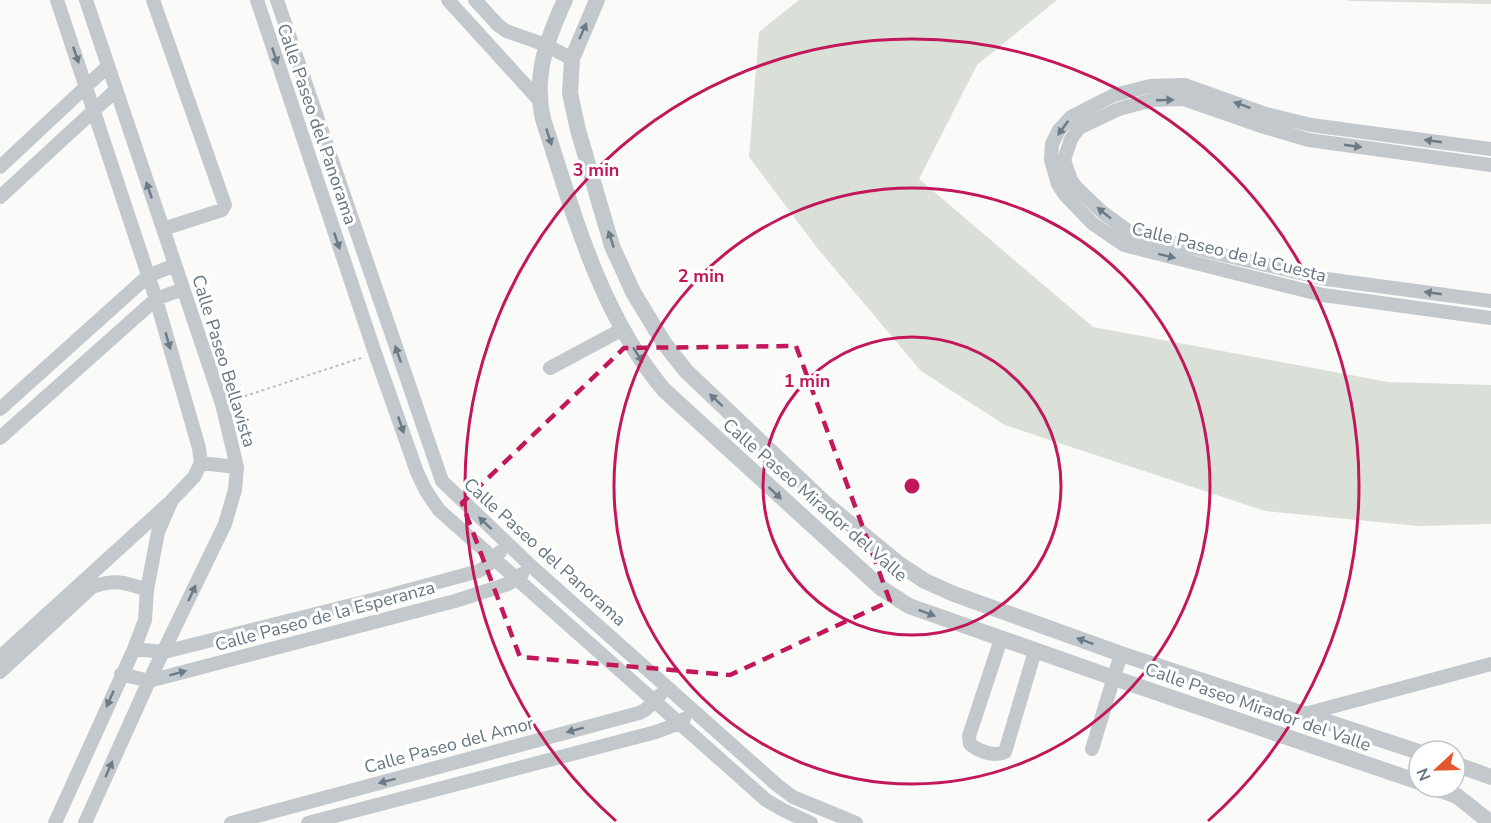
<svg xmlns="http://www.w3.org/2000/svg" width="1491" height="823" font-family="'Nunito Sans',sans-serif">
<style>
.green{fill:#dadfd7}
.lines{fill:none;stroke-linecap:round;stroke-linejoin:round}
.path{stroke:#bbbfc2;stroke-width:2;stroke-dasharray:3 3;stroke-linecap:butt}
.minor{stroke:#c3c8cc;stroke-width:14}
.tertiary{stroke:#c3c8cc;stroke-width:16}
.oneway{fill:#6a7a87}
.marked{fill:none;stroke:#c2185b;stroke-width:4.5;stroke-dasharray:12 8;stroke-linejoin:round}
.ring{fill:none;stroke:#c2185b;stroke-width:3}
.labels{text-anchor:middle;stroke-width:6;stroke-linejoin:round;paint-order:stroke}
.street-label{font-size:18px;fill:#657683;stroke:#fff}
.centre{fill:#c2185b;stroke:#fff;stroke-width:3}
.ring-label{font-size:18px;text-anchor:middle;font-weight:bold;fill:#c2185b;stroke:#fff;stroke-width:6;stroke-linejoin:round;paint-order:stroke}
</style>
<rect width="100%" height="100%" fill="#fafaf8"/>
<path class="green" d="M799,0H1057L977,65L919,179L1093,327L1388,382L1491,385V524L1419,526L1265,511L1005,425L921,371L818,249L749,157L759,32Z
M1343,0H1491V4L1353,1Z"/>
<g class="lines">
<path class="path" d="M233,400L364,357"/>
<path class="minor" d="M153,0L225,205L222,210L163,229
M257,0L375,353L417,472L426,491L439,510L766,800L783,810L811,823
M277,0L442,481L531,566L777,785L793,797L856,823
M448,0L539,100
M475,0L498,25L506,31L546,45L572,59
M1491,149L1311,125L1266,114L1185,85L1150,86L1114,95L1071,117L1059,130L1052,144L1051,160L1058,184L1065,195L1092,223L1124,245L1323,295L1491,318
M1491,165L1309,140L1261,126L1183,99L1152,100L1119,109L1079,128L1071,139L1064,160L1071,180L1076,187L1102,212L1131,233L1326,279L1491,301
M0,167L108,66
M0,197L116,90
M550,368L621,330
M0,409L148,276L175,265
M0,438L156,299L183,289
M201,463L237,467
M1001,639L969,736L970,744C980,752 995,757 1005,752L1035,651
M134,649L164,652L376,599L479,571L488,565L500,552
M0,657L168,504
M0,672L92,587C115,579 125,582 147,590
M121,674L149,681L455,601L508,584L522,574
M1305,714L1491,664
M1092,749L1121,654
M55,823L134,649L145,620L147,590L158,532L172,500L194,477L201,463L199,448L156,299L57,0
M85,823L149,681L225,524L235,490L237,467L222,404L86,0
M231,823L639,713L645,710L660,695
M308,823L656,732L680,723L684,719"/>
<path class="tertiary" d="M565,0C547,39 533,76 543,119C574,214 599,312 664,390L881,588L909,606L1114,678L1419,782
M597,0L572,59L570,93L578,130L612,246L623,270L633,292L664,343L686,371L826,504L899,564L925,581L954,594L1121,654L1419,752
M1455,764L1491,777
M1433,787L1457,796L1491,823"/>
</g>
<defs><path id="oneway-solid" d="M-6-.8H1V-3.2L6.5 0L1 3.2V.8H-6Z" transform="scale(1.5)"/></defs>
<g class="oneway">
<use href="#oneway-solid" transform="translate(583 31) rotate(-66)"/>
<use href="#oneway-solid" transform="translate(76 55) rotate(71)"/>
<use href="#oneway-solid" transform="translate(275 56) rotate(71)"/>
<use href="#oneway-solid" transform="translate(1165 100) rotate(-2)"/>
<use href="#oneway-solid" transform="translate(1242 105) rotate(-160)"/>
<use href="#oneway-solid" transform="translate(1063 128) rotate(126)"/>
<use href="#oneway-solid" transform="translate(549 137) rotate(72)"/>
<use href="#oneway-solid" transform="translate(1433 141) rotate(-172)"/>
<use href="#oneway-solid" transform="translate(1353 146) rotate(8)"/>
<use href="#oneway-solid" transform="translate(149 190) rotate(-109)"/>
<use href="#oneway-solid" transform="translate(1104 213) rotate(-141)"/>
<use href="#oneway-solid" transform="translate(611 239) rotate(-108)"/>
<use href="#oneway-solid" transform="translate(337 241) rotate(71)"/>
<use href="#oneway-solid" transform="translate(1167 256) rotate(14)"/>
<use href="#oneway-solid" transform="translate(1433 293) rotate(-172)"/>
<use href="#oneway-solid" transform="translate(168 341) rotate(74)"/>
<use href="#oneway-solid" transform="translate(398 354) rotate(-109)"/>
<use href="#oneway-solid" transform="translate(638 355) rotate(57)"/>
<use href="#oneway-solid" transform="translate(716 400) rotate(-137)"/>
<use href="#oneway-solid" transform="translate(401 425) rotate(71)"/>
<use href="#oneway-solid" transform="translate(775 493) rotate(43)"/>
<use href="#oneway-solid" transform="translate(485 523) rotate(-137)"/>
<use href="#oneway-solid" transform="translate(192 593) rotate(-65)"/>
<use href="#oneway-solid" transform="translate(927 613) rotate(21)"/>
<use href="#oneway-solid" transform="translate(1085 641) rotate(-160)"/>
<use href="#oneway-solid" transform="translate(178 673) rotate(-15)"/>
<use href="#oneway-solid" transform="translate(110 699) rotate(114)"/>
<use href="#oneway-solid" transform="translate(575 730) rotate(165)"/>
<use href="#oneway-solid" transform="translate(109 769) rotate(-66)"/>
<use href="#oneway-solid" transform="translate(387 781) rotate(165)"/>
</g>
<path class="marked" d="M796,346L890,601L730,675L520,657L462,503L624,348Z"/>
<g class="ring">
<circle cx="912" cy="486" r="149"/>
<circle cx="912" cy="486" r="298"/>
<path d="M616 821A447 447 0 1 1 1208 821"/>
</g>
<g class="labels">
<g class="street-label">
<text transform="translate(317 124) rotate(71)" y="6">Calle Paseo del Panorama</text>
<text transform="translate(1229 252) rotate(14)" y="6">Calle Paseo de la Cuesta</text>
<text transform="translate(224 361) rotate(73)" y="6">Calle Paseo Bellavista</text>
<text transform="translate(815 500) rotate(41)" y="6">Calle Paseo Mirador del Valle</text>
<text transform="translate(545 552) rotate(42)" y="6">Calle Paseo del Panorama</text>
<text transform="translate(325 616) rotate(-15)" y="6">Calle Paseo de la Esperanza</text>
<text transform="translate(1258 707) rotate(19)" y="6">Calle Paseo Mirador del Valle</text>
<text transform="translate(449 745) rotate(-15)" y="6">Calle Paseo del Amor</text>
</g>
</g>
<circle cx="912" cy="486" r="9" class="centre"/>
<g class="ring-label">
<text x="596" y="176">3 min</text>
<text x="701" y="282">2 min</text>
<text x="807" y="387">1 min</text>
</g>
<g transform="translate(1437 769) rotate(248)"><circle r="28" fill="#ffffff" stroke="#c1c8cd" stroke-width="1.5"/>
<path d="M0-4.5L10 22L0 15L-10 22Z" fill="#e4572e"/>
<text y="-9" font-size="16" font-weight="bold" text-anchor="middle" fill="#657683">N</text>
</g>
</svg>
